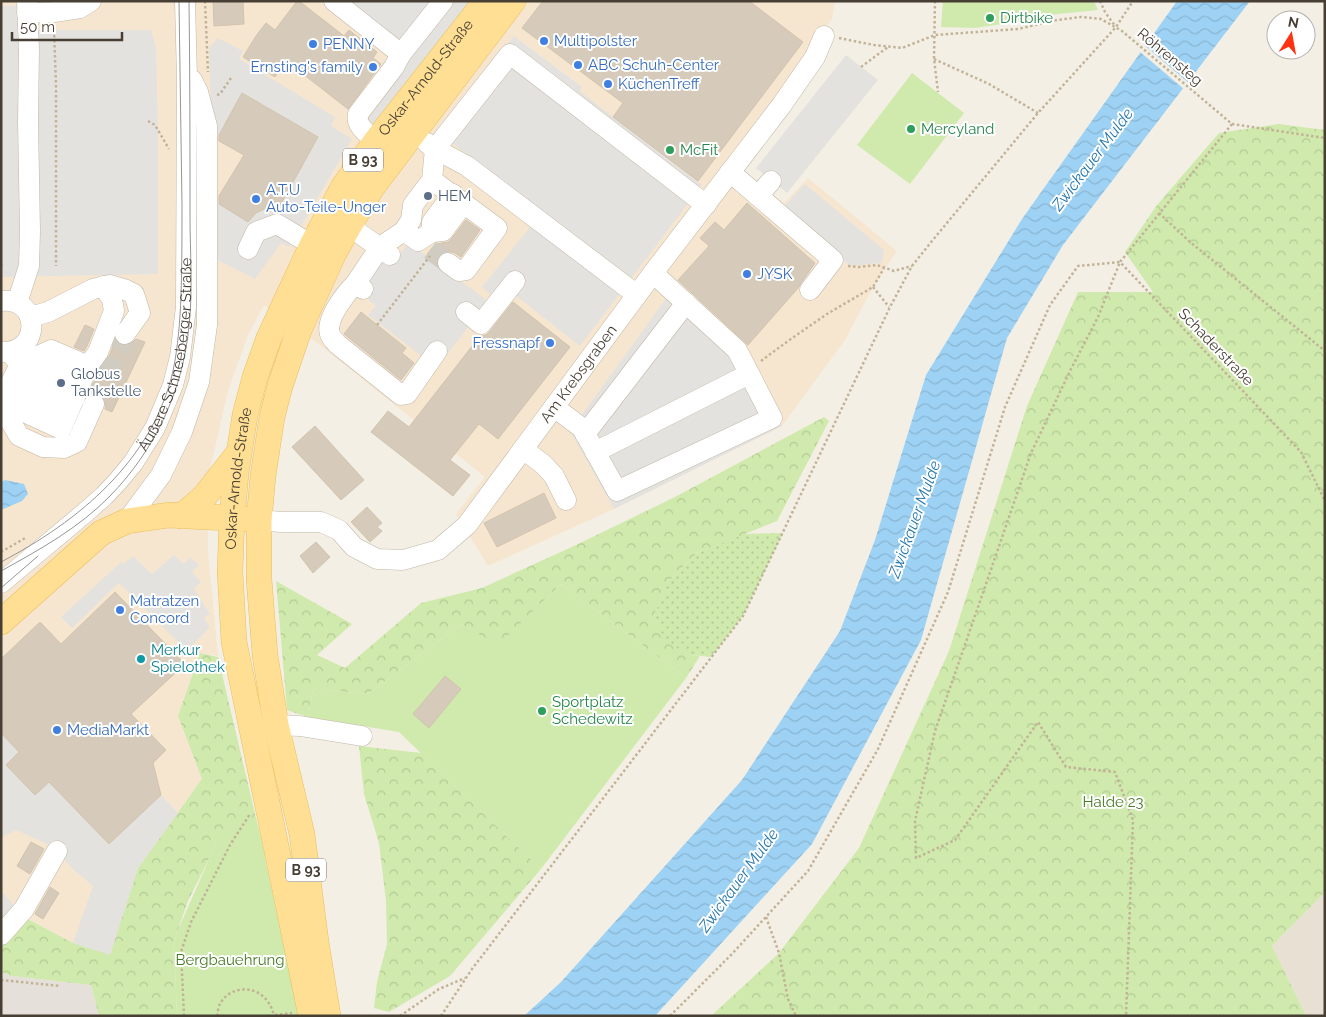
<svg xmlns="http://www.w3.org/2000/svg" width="1326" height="1017" font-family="Raleway,sans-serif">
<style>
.residential{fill:#e8e1d3}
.commercial{fill:#f7e6cf}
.industrial{fill:#e6e0da}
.grass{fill:url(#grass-dots)}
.forest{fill:url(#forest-crowns)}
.green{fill:#cfeaac}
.parking{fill:#e4e2de}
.water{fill:url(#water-waves)}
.pier{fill:#f4efe5}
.building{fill:#d6cbba;stroke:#d1c3ad}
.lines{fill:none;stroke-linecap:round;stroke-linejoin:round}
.minor-tunnel{stroke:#d1ccc2;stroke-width:20;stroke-dasharray:20 10;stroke-linecap:butt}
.minor-casing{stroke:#c0b7a7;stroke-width:21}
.major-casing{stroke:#eabe5d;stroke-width:26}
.path{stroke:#c2b398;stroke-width:2.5;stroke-dasharray:2.5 2.5;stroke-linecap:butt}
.minor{stroke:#fff;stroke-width:20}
.major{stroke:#ffdf93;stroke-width:25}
.tram{stroke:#969696;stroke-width:1}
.leisure-dot{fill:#2e9e5b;stroke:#fff;stroke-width:2}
.shop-dot{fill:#3f7fe0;stroke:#fff;stroke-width:2}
.service-dot{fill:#5c6f8a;stroke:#fff;stroke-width:2}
.culture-dot{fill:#0f9aa8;stroke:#fff;stroke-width:2}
.labels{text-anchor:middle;stroke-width:4;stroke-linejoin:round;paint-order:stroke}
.shield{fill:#fff;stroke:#7e7971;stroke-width:1}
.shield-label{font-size:14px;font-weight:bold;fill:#473f34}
.leisure-label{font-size:15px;fill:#27864d;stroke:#fff;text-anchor:start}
.shop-label{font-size:15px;fill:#366cbe;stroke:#fff;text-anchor:start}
.street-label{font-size:15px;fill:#473f34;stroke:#fff}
.service-label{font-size:15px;fill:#4e5e75;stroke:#fff;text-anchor:start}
.culture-label{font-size:15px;fill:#0d838f;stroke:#fff;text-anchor:start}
.park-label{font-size:15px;fill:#477b25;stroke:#fff}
.water-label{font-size:16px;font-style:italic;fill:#2778b0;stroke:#fff}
</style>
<defs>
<pattern id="grass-dots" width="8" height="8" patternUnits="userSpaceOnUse" patternTransform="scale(1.25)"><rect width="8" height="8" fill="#cfeaac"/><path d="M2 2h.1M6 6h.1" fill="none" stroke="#b3ca95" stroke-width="1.8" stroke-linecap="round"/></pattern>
<pattern id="forest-crowns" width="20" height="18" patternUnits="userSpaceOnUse" patternTransform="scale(1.25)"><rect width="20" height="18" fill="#cfeaac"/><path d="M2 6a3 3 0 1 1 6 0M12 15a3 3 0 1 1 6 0" fill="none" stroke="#b3ca95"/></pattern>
<pattern id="water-waves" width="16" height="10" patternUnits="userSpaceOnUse" patternTransform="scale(1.25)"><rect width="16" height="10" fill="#9ed2f4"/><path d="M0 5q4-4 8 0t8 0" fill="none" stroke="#89b5d2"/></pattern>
</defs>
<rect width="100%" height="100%" fill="#f4efe5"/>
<path class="residential" d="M1325,892V1016H1306L1272,946Z"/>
<path class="commercial" d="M1,1H835L832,19L729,160L784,203L808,178L897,251L873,287L845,340L782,426L614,509L488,566L456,514L485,477L317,343L264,305L248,335L228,391L208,478V551L218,656L200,653L178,716L202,779L138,868L110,955L73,943L27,918L1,947Z"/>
<path class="industrial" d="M1,972L12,976L91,985L99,1016H1Z"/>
<path class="grass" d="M783,533L743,616L711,657L690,655L664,642L654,615L668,582L697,553L743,534Z"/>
<path class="forest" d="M1279,124L1325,130V892L1272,946L1306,1016H711L779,953L859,848L949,651L1027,406L1078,292H1153L1125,252L1157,205L1219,133Z
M824,417L829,421L777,521L697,553L668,582L654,615L665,642L690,655L700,656L686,678L561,584L498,646L461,624L368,694L313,689L308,717L287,710L276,581L352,624L317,655L345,668L421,603L482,588L576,545L675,497Z
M200,653L218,657L265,856L216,841L211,855L188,901L177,932L173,949L175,967L177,1016H99L91,985L12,976L1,972V947L26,918L73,943L110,954L138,868L202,779L178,716Z
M359,746L421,753L541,869L450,976L389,1012L374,1008L377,982L387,944L386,901L379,843L364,794Z"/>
<path class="green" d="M943,1H1094L1098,10L1058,14L1017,22L974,28L941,27Z
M912,73L964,113L910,184L857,145Z
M561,584L686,678L541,869L399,732L308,717L313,689L368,694L461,624L498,645Z
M242,818L258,826L299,1016H177L175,967L173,949L177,932L211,855L216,841Z"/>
<path class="parking" d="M346,1H470L374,125L364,116L413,53Z
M35,5L36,30H151L156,48L158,136V274L1,277V6Z
M514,36L582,87L580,91L613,117L702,185L580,346L506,288L496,300L482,287L542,212L439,133Z
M218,38L243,51L239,59L335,117L331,126L352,139L289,247L281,243L255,279L217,260L215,202L248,222L256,213L266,208L277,211L318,138L243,93L216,140H212L209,48Z
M846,55L878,80L787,193L756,168Z
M805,184L884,250L882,263L850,266L796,219L784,206Z
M409,243L488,301L437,368L368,315L376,306L359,292L384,259L402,251Z
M673,289L756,368L782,426L614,509L570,431Z
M174,555L184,564L190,557L199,565L192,572L201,582L194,589L210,614L204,618L210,627L187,651L119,583L72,628L61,617L121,562L124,564L133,556L152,574Z
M1,733L19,752L7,765L35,795L49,782L109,843L161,795L178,813L138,868L110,955L73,943L93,886L74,870L51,846L16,830L4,836L1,841Z
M1,891L19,911L1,929Z"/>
<path class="water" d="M1177,1H1250L1063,245L1007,338L921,640L812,844L655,1016H524L561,982L742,780L840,631L875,540L926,375L1022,219Z
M5,480L24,484L28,494L22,501L1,510V482Z"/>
<path class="pier" d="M1143,44L1190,84L1185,90L1139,51Z"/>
<path class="building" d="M213,1H243L244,24L214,26Z
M297,1H299L344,36L349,30L377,52L373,58L381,64L348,109L285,60L275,77L243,57L256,36L266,23L275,30Z
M543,1H749L803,42L698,181L613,117L623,103L522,28Z
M242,93L318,137L277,211L266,208L256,213L248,222L219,204V196L244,155L219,141V135Z
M747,203L815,263L801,283L799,287L748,345L678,280L709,246L700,238L715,222L724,230Z
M466,220L480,230L461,257L455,253L449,251L443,252L438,256L436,261L427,254L436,244L448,242L452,238Z
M513,302L570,347L498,439L479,424L450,460L470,475L453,496L371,432L388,411L409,427L480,336L486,335L490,331Z
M361,312L406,348L402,353L414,363L401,380L344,334Z
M85,325L94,329L87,346L84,351L74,347Z
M136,339L145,342L112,412L105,409L106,402L104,397L99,393L93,392L89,394L98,372L109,357L115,340L119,344L124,346L130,345Z
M315,426L364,480L341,500L292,447Z
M544,493L556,518L497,547L484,523Z
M367,507L382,523L377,527L382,531L370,542L351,522Z
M316,542L330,557L313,573L300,556Z
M115,592L185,664L131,714L166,750L153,763L161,795L109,844L49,782L35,795L6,765L19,752L1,733V659L40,622L61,644Z
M445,676L461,689L429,728L413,714Z
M31,842L44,849L30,874L17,866Z
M50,887L59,893L43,919L35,914Z"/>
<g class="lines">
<path class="minor-tunnel" d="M430,250L448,263
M94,404L125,334"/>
<defs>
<g id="minor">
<path d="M334,1L401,54L443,1"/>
<path d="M27,13L54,12L80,8L91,1"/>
<path d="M376,141C368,134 355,126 358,114L394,67L401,54"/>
<path d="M427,143L435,149L467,166L637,295"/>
<path d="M730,172L833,260L810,290"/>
<path d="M758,196L771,181"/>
<path d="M349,226L390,255"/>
<path d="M404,231L418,241L432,232V222L453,194"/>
<path d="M432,232L443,231L464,203"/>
<path d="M248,249L256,232L277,224L312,245"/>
<path d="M448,263L459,271L466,270L497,228L432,180L435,149L510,54L706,205"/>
<path d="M356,283C346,293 325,319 330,334C331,338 335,341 337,344L401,395L407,394L437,351"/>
<path d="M363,289L356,283L380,247L404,231L411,220L413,205L432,180"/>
<path d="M1,301C40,296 43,354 1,352"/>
<path d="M17,303L29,266L30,231L28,121L29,49L27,1"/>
<path d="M466,312L481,324L515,281"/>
<path d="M30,317L48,312L93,289L110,285L124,289L134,294L140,313L125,334"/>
<path d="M10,353L20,364L4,397L8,417L19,436L43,447L64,448L77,442L94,404"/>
<path d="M20,364L24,412L61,429L88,366L98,352L114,311L112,299L103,286"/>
<path d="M20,364L51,350L88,366"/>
<path d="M20,364L43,366L81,383"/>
<path d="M21,365L36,380L75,398"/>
<path d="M24,377L30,395L68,412"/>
<path d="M554,407L582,428L617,491L772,418L737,350L653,273"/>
<path d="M585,434L686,303"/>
<path d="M523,449L544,465L554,476L566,500"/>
<path d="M595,452L749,374"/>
<path id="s1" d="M259,520L281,522H321L339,530L354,547L377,559L403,560L438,550L467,525L653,273L781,106L815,57L824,36"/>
<path d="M127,521L161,475L182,432L199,382L207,325V126L198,92L192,80"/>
<path id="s2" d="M1,583L87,511L104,496L119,480L133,463L155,428L173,385L180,357L186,307L187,79L185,1"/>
<path d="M276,725L300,726L362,736"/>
<path d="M1,935L24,909L57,851"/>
</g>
<g id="major">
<path d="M182,516L205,496L237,455"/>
<path d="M1,622L101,533L127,521L169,515L247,519"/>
<path id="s3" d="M311,1016L234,642L230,572L232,518L236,473L245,415L255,377L269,338L312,245L344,186L376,141L486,1"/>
<path d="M328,1016L316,942L302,834L276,725L265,655L259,579V520L263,476L272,417L280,386L299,330L333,255L349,226L371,189L513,1"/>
</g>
</defs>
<use href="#minor" class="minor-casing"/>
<use href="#major" class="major-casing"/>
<path class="path" d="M205,1L208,72
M935,1L934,59L938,92
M1100,1L1105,12L1115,26
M54,30L56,85V266
M839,38L874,45L902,48L935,35L1018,29L1057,20L1081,17L1101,19L1122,31L1232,124L1325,138
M934,59L989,84L1038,113
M861,67L888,47
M217,95L220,94L231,78
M148,121L155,125L169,149
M1232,124L1120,262L1301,452L1325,501
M1159,213L1190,242L1325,351
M1,264L2,268
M848,266L859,267L877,265L894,271L912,266
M873,287L889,307
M377,325L430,256
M761,361L788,341L827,314L873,287L884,268
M1,552L27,537
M766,917L779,953L788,999L796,1016
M1,980L60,986
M275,1015L292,1013
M184,1016L181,952L191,922L230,845L250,814
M217,1016C218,1012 218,1007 220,1004C223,998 229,993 235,991C254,985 270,997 274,1016
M400,1016L439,989L465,978
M441,1016L472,969L743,616L890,307L912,266L932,241L1038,113L1116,27L1133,1
M670,1016L731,955L808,871L878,749L948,592L1005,407L1050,305L1078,266L1120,262L1098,317L1071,369L1031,453L986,584L935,731L915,821L916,858L955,840L1038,722L1066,767L1115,772L1133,820L1126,1016"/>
<use href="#minor" class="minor"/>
<use href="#major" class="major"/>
<path class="tram" d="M1,562C79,521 152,461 173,371C178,347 180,321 181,296C182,266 182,236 182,205C181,137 180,69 179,1
M1,571C39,550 79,528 110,496C155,450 183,390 189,326C193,290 190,253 190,216C190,145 190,73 189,1
M1,588L38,556"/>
</g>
<g class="leisure-dot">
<circle cx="990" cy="18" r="5"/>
<circle cx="911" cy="129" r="5"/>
<circle cx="670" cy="150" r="5"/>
<circle cx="542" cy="711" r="5"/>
</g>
<g class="shop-dot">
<circle cx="544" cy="41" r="5"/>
<circle cx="313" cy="44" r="5"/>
<circle cx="578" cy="65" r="5"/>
<circle cx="373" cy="67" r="5"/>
<circle cx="608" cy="84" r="5"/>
<circle cx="256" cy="199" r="5"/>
<circle cx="747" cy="274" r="5"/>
<circle cx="550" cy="343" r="5"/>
<circle cx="120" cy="610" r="5"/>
<circle cx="57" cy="730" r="5"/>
</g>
<g class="service-dot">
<circle cx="428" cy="196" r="5"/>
<circle cx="61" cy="383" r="5"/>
</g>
<circle class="culture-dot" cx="141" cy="659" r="5"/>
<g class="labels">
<g class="shield">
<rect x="343" y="148.5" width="40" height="23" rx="4"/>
<rect x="286" y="858.5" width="40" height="23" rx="4"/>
</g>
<g class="shield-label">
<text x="363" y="165">B 93</text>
<text x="306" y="875">B 93</text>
</g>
<g class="leisure-label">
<text x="1000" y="23">Dirtbike</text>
<text x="921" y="134">Mercyland</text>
<text x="680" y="155">McFit</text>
<text x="552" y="707">Sportplatz<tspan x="552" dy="17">Schedewitz</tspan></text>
</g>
<g class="shop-label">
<text x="554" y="46">Multipolster</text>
<text x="323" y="49">PENNY</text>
<text x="588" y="70">ABC Schuh-Center</text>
<text x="363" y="72" text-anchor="end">Ernsting's family</text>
<text x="618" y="89">KüchenTreff</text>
<text x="266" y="195">A.T.U<tspan x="266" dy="17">Auto-Teile-Unger</tspan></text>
<text x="757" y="279">JYSK</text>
<text x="540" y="348" text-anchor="end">Fressnapf</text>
<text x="130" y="606">Matratzen<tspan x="130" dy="17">Concord</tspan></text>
<text x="67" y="735">MediaMarkt</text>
</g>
<g class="street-label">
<text transform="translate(1170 57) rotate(40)" y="5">Röhrensteg</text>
<text dy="5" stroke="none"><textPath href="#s3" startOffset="996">Oskar-Arnold-Straße</textPath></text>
<text transform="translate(1216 347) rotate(46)" y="5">Schaderstraße</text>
<text dy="5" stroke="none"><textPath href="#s2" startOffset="295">Äußere Schneeberger Straße</textPath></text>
<text dy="5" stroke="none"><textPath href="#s1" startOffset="419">Am Krebsgraben</textPath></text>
<text dy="5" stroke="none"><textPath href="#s3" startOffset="546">Oskar-Arnold-Straße</textPath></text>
</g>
<g class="service-label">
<text x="438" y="201">HEM</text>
<text x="71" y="379">Globus<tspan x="71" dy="17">Tankstelle</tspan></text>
</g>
<g class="culture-label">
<text x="151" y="655">Merkur<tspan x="151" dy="17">Spielothek</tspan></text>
</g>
<g class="park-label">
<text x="1113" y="807">Halde 23</text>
<text x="230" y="965">Bergbauehrung</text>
</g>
<g class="water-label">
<text transform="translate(1092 159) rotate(-53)" y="6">Zwickauer Mulde</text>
<text transform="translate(914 519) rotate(-70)" y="6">Zwickauer Mulde</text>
<text transform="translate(738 880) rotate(-54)" y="6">Zwickauer Mulde</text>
</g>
</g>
<rect width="1326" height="1017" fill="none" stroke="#473f34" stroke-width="5"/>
<g transform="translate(1291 35) rotate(11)"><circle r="24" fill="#ffffff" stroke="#b5b2ae"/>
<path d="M0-4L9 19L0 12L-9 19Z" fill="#ff3211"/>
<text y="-8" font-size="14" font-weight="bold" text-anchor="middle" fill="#473f34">N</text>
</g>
<path d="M12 32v8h110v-8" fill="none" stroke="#473f34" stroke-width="2.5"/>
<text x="20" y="32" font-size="15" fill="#473f34" stroke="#ffffff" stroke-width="4" paint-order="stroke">50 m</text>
</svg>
